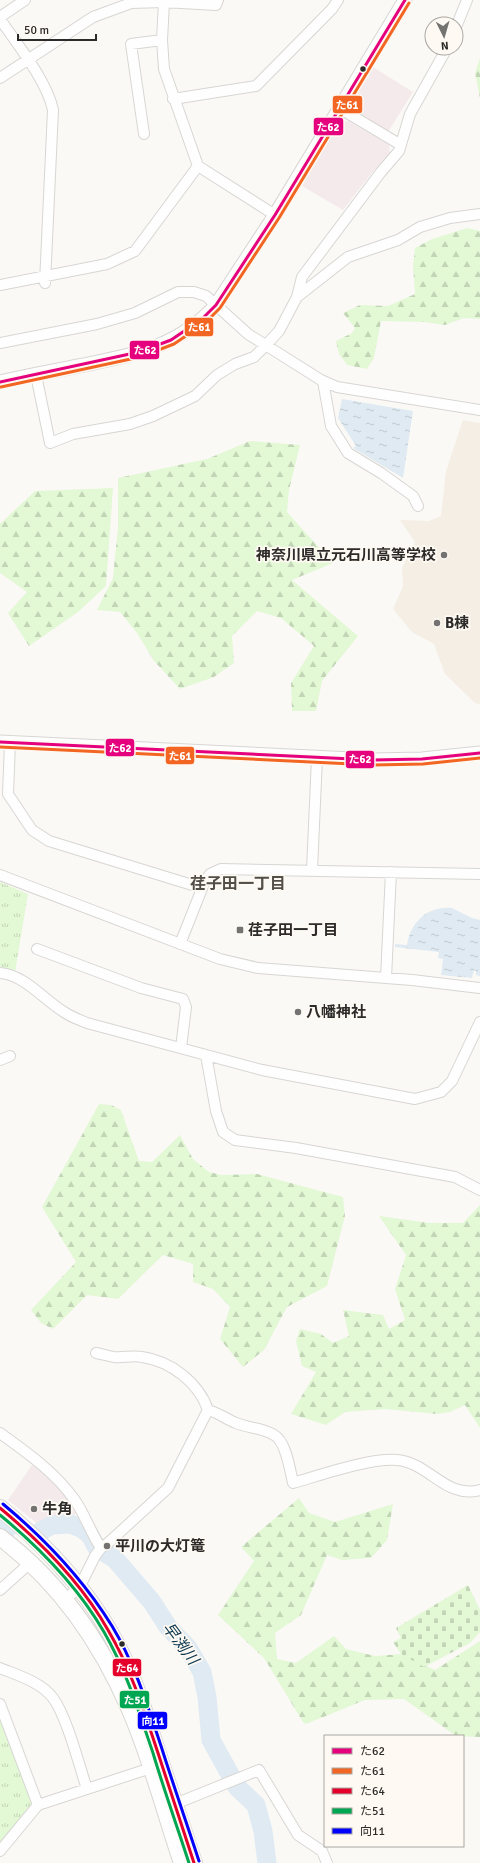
<svg xmlns="http://www.w3.org/2000/svg" width="480" height="1863" font-family="Signika,'Noto Sans JP',sans-serif">
<style>
.commercial{fill:#f4eaeb}
.built{fill:#f4eee5}
.forest{fill:url(#forest-firs)}
.cemetery{fill:url(#cemetery-stones)}
.park{fill:url(#park-tufts)}
.water{fill:url(#water-ripples)}
.lines{fill:none;stroke-linecap:round;stroke-linejoin:round}
.river{stroke:#dfeaf2;stroke-width:19}
.minor-casing{stroke:#d8d6d3;stroke-width:12}
.tertiary-casing{stroke:#d8d6d3;stroke-width:15}
.primary-casing{stroke:#d8d6d3;stroke-width:18}
.minor{stroke:#fefefe;stroke-width:10}
.tertiary{stroke:#fefefe;stroke-width:13}
.primary{stroke:#fefefe;stroke-width:16}
.bus-1-casing{stroke:#fefaf3;stroke-width:6}
.bus-2-casing{stroke:#fefaf3;stroke-width:6}
.bus-3-casing{stroke:#fefaf3;stroke-width:6}
.bus-4-casing{stroke:#fefaf3;stroke-width:6}
.bus-5-casing{stroke:#fefaf3;stroke-width:6}
.bus-1{stroke:#e5007d;stroke-width:3}
.bus-2{stroke:#f26522;stroke-width:3}
.bus-3{stroke:#e4002b;stroke-width:3}
.bus-4{stroke:#00a651;stroke-width:3}
.bus-5{stroke:#00f;stroke-width:3}
.bus-dot{fill:#2d2b29;stroke:#fefaf3;stroke-width:1.5}
.poi-dot{fill:#757371;stroke:#fefaf3;stroke-width:1.5}
.labels{text-anchor:middle;stroke-width:3.5;stroke-linejoin:round;paint-order:stroke}
.poi-label{font-size:15px;font-weight:bold;fill:#2d2b29;stroke:#fefaf3;text-anchor:start}
.neighbourhood-label{font-size:16px;font-weight:bold;fill:#524f49;stroke:#fefaf3}
.water-label{font-size:16px;font-style:italic;fill:#0c3750;stroke:#fefaf3}
.line-badge{stroke:#fefaf3;stroke-width:1.5}
.badge-label{font-size:11px;text-anchor:middle;font-weight:bold;fill:#fff}
</style>
<defs>
<pattern id="forest-firs" width="22" height="20" patternUnits="userSpaceOnUse"><rect width="22" height="20" fill="#e3f8d5"/><path d="M5 1l3.5 6h-7zM16 11l3.5 6h-7z" fill="#c3d5b7"/></pattern>
<pattern id="cemetery-stones" width="16" height="16" patternUnits="userSpaceOnUse"><rect width="16" height="16" fill="#e3f8d5"/><path d="M2 7V4a2 2 0 0 1 4 0v3zM10 15v-3a2 2 0 0 1 4 0v3z" fill="#c3d5b7"/></pattern>
<pattern id="park-tufts" width="24" height="20" patternUnits="userSpaceOnUse"><rect width="24" height="20" fill="#e3f8d5"/><path d="M3 7l-1-3M5 7V3M7 7l1-3M15 17l-1-3M17 17v-4M19 17l1-3" fill="none" stroke="#c3d5b7"/></pattern>
<pattern id="water-ripples" width="26" height="14" patternUnits="userSpaceOnUse"><rect width="26" height="14" fill="#dfeaf2"/><path d="M2 4q2-2 4 0t4 0M15 11q2-2 4 0t4 0" fill="none" stroke="#c0c9d0"/></pattern>
</defs>
<rect width="100%" height="100%" fill="#fbf9f6"/>
<path class="commercial" d="M373,67L413,92L388,132L354,111L352,103Z
M348,121L389,145L390,154L371,174L343,210L302,186L339,123Z
M34,1462L58,1484L76,1514L39,1525L8,1500Z"/>
<path class="built" d="M463,420L480,423V704L475,703L445,674L434,644L412,632L393,609L403,586L402,568L415,542L400,520L429,521L441,516L446,471Z"/>
<path class="forest" d="M480,58V98L475,73Z
M467,228L480,231V319L464,318L445,325L424,322L381,321L374,358L367,369L347,365L339,354L336,341L352,333L355,328L343,313L360,305L388,306L415,294L413,266L415,248L432,239Z
M250,441L300,445L289,490L287,512L333,563L292,580L358,636L322,681L316,711H292L291,683L314,646L281,618L257,611L232,636L234,663L214,677L180,689L154,661L137,633L120,612L97,610L113,578L118,527V478L207,459Z
M113,488L106,586L78,612L29,646L8,613L27,592L0,573V524L35,491Z
M99,1104L111,1105L121,1110L139,1161L152,1162L180,1135L193,1159L209,1172L222,1175L257,1174L343,1197L345,1216L327,1286L287,1307L264,1350L243,1367L220,1339L230,1307L213,1289L193,1282V1264L163,1255L118,1299L87,1295L53,1329L41,1323L31,1310L76,1262L42,1207Z
M480,1205V1428L465,1405L450,1412L437,1414L385,1409L345,1412L326,1425L291,1414L316,1372L302,1366L296,1341L300,1329L321,1334L333,1343L349,1336L343,1310L383,1315L389,1329L405,1320L395,1289L406,1255L379,1216L430,1223H463Z
M299,1498L309,1513L335,1522L393,1504L387,1540L371,1558L342,1560L327,1555L301,1615L275,1633L277,1659L296,1663L334,1636L346,1649L375,1656L402,1654L435,1670L480,1641V1737L456,1736L404,1699L365,1700L306,1724L303,1722L264,1658L218,1615L254,1561L241,1547Z"/>
<path class="cemetery" d="M468,1585L480,1610V1632L470,1643L424,1667L401,1654L393,1642L401,1638L396,1628Z"/>
<path class="park" d="M0,882L28,894L15,972L0,967Z
M0,1714L35,1805L0,1847Z"/>
<path class="water" d="M342,399L413,411L403,478L353,448L356,446L338,418Z
M452,908L472,918L480,920V976L476,975V971L474,970L472,978L441,975L443,959L438,958L439,952L395,947V944L407,945C411,921 428,906 452,908Z"/>
<g class="lines">
<path class="river" d="M0,1523L8,1528
M41,1531L52,1525L70,1524L81,1528L90,1535L97,1548L115,1559L152,1602L168,1627L188,1648L202,1672L207,1697L211,1740L237,1787L256,1805L263,1831L267,1863"/>
<defs>
<path id="minor" d="M164,2L162,40L164,69L198,166L275,215
M0,17L25,0
M0,19C17,44 47,81 53,110L45,283
M456,27L467,0
M0,78L93,17L131,3L164,2L216,5L218,0
M173,99L256,86L332,9L338,0
M339,108L401,145
M144,134L131,44L162,40
M0,285L107,264L135,251L198,166
M297,297L348,257L398,240L420,227L450,218L480,214
M0,343L97,324L135,313L178,292H194L206,296L248,334L321,380L337,387L480,410
M36,375L50,443L73,434L130,424L153,416L195,396L217,375L235,364L254,357L266,345L279,331L297,297L302,277L381,172L399,151L410,114L447,48
M323,381L331,426L348,453L381,473L413,496L418,506
M10,743L8,794L32,830L49,841L202,888
M312,870L317,758
M0,875L220,959L258,968L412,980L480,988
M180,944L205,881L210,874L221,869L480,874
M37,949L141,988L183,999L186,1007L181,1048
M0,973C25,975 44,1000 64,1012C71,1017 80,1020 87,1023L262,1070L415,1099L441,1092L452,1081L480,1022
M386,978L391,872
M206,1055L216,1111L223,1132L235,1140L296,1148L455,1177L480,1190
M0,1060L10,1056
M208,1410C219,1413 226,1419 236,1423C248,1428 263,1428 274,1435C286,1441 290,1470 293,1483C321,1475 369,1458 397,1460C430,1463 445,1499 480,1490
M0,1433C26,1452 55,1472 74,1499C85,1514 90,1532 101,1548
M0,1590L30,1563
M65,1599L79,1588L95,1556L101,1548L108,1543L168,1488L208,1410C199,1383 171,1361 142,1357C133,1355 123,1358 114,1357C108,1356 102,1354 96,1353
M0,1668C17,1675 41,1682 53,1698C67,1717 79,1765 87,1789
M0,1704L38,1805
M175,1804L259,1770L298,1835L322,1851L327,1863
M0,1851L38,1805L151,1768"/>
<path id="tertiary" d="M0,382C28,376 56,370 84,365C136,354 178,347 216,305L275,215L405,0
M0,742L373,760L422,759L480,753"/>
<path id="primary" d="M0,1508C47,1546 91,1594 119,1649C135,1681 146,1716 157,1751C169,1788 182,1826 194,1863
M0,1537C59,1582 101,1642 130,1710C151,1758 165,1813 182,1863"/>
</defs>
<use href="#minor" class="minor-casing"/>
<use href="#tertiary" class="tertiary-casing"/>
<use href="#primary" class="primary-casing"/>
<use href="#minor" class="minor"/>
<use href="#tertiary" class="tertiary"/>
<use href="#primary" class="primary"/>
<defs>
<path id="bus-1" d="M0,382L139,352L171,340L202,319L216,305L275,215L405,0
M0,742L373,760L422,759L480,753"/>
<path id="bus-2" d="M1,387L140,357L174,344L205,323L220,308L279,218L409,3
M0,747L373,765L423,764L480,758"/>
<path id="bus-3" d="M0,1508C42,1543 81,1582 108,1630C131,1669 144,1711 158,1753C170,1790 182,1826 194,1863"/>
<path id="bus-4" d="M0,1515C40,1548 78,1587 104,1632C126,1670 139,1712 153,1753C164,1790 177,1826 189,1863"/>
<path id="bus-5" d="M3,1504C45,1539 83,1579 112,1626C135,1664 148,1707 162,1749C174,1787 187,1824 199,1861"/>
</defs>
<use href="#bus-1" class="bus-1-casing"/>
<use href="#bus-2" class="bus-2-casing"/>
<use href="#bus-3" class="bus-3-casing"/>
<use href="#bus-4" class="bus-4-casing"/>
<use href="#bus-5" class="bus-5-casing"/>
<use href="#bus-1" class="bus-1"/>
<use href="#bus-2" class="bus-2"/>
<use href="#bus-3" class="bus-3"/>
<use href="#bus-4" class="bus-4"/>
<use href="#bus-5" class="bus-5"/>
</g>
<g class="bus-dot">
<circle cx="363" cy="69" r="3.5"/>
<circle cx="122" cy="1644" r="3.5"/>
</g>
<g class="poi-dot">
<circle cx="444" cy="555" r="4"/>
<circle cx="437" cy="623" r="4"/>
<rect x="236" y="926" width="8" height="8" rx="2"/>
<circle cx="298" cy="1012" r="4"/>
<circle cx="34" cy="1509" r="4"/>
<circle cx="107" cy="1546" r="4"/>
</g>
<g class="labels">
<g class="poi-label">
<text x="436" y="560" text-anchor="end">神奈川県立元石川高等学校</text>
<text x="445" y="628">B棟</text>
<text x="248" y="935">荏子田一丁目</text>
<text x="306" y="1017">八幡神社</text>
<text x="42" y="1514">牛角</text>
<text x="115" y="1551">平川の大灯篭</text>
</g>
<g class="neighbourhood-label">
<text x="238" y="889">荏子田一丁目</text>
</g>
<g class="water-label">
<text transform="translate(181 1643) rotate(53)" y="6">早渕川</text>
</g>
</g>
<g class="line-badge">
<rect x="332" y="95" width="31" height="19" rx="4" fill="#f26522"/>
<rect x="313" y="117" width="31" height="19" rx="4" fill="#e5007d"/>
<rect x="184" y="317" width="30" height="20" rx="4" fill="#f26522"/>
<rect x="129" y="340" width="31" height="20" rx="4" fill="#e5007d"/>
<rect x="105" y="738" width="30" height="19" rx="4" fill="#e5007d"/>
<rect x="165" y="746" width="30" height="19" rx="4" fill="#f26522"/>
<rect x="345" y="750" width="30" height="19" rx="4" fill="#e5007d"/>
<rect x="112" y="1658" width="30" height="19" rx="4" fill="#e4002b"/>
<rect x="119" y="1690" width="31" height="19" rx="4" fill="#00a651"/>
<rect x="137" y="1711" width="31" height="19" rx="4" fill="#00f"/>
</g>
<g class="badge-label">
<text x="347" y="109">た61</text>
<text x="328" y="131">た62</text>
<text x="199" y="331">た61</text>
<text x="145" y="354">た62</text>
<text x="120" y="752">た62</text>
<text x="180" y="760">た61</text>
<text x="360" y="763">た62</text>
<text x="127" y="1672">た64</text>
<text x="135" y="1704">た51</text>
<text x="153" y="1725">向11</text>
</g>
<rect x="324" y="1735" width="140" height="112" fill="#fefaf3" stroke="#aaa7a2"/>
<rect x="332" y="1748" width="20" height="6" fill="#e5007d" stroke="#aaa7a2"/>
<text x="360" y="1755" font-size="12" fill="#2d2b29">た62</text>
<rect x="332" y="1768" width="20" height="6" fill="#f26522" stroke="#aaa7a2"/>
<text x="360" y="1775" font-size="12" fill="#2d2b29">た61</text>
<rect x="332" y="1788" width="20" height="6" fill="#e4002b" stroke="#aaa7a2"/>
<text x="360" y="1795" font-size="12" fill="#2d2b29">た64</text>
<rect x="332" y="1808" width="20" height="6" fill="#00a651" stroke="#aaa7a2"/>
<text x="360" y="1815" font-size="12" fill="#2d2b29">た51</text>
<rect x="332" y="1828" width="20" height="6" fill="#0000ff" stroke="#aaa7a2"/>
<text x="360" y="1835" font-size="12" fill="#2d2b29">向11</text>
<g transform="translate(444 36) rotate(175)"><circle r="19" fill="#fefaf3" stroke="#aaa7a2"/>
<path d="M0-3L7 15L0 10L-7 15Z" fill="#757371"/>
<text y="-6" font-size="11" font-weight="bold" text-anchor="middle" fill="#2d2b29">N</text>
</g>
<path d="M18 34v6h78v-6" fill="none" stroke="#2d2b29" stroke-width="2"/>
<text x="24" y="34" font-size="12" fill="#2d2b29" stroke="#fefaf3" stroke-width="3" paint-order="stroke">50 m</text>
</svg>
